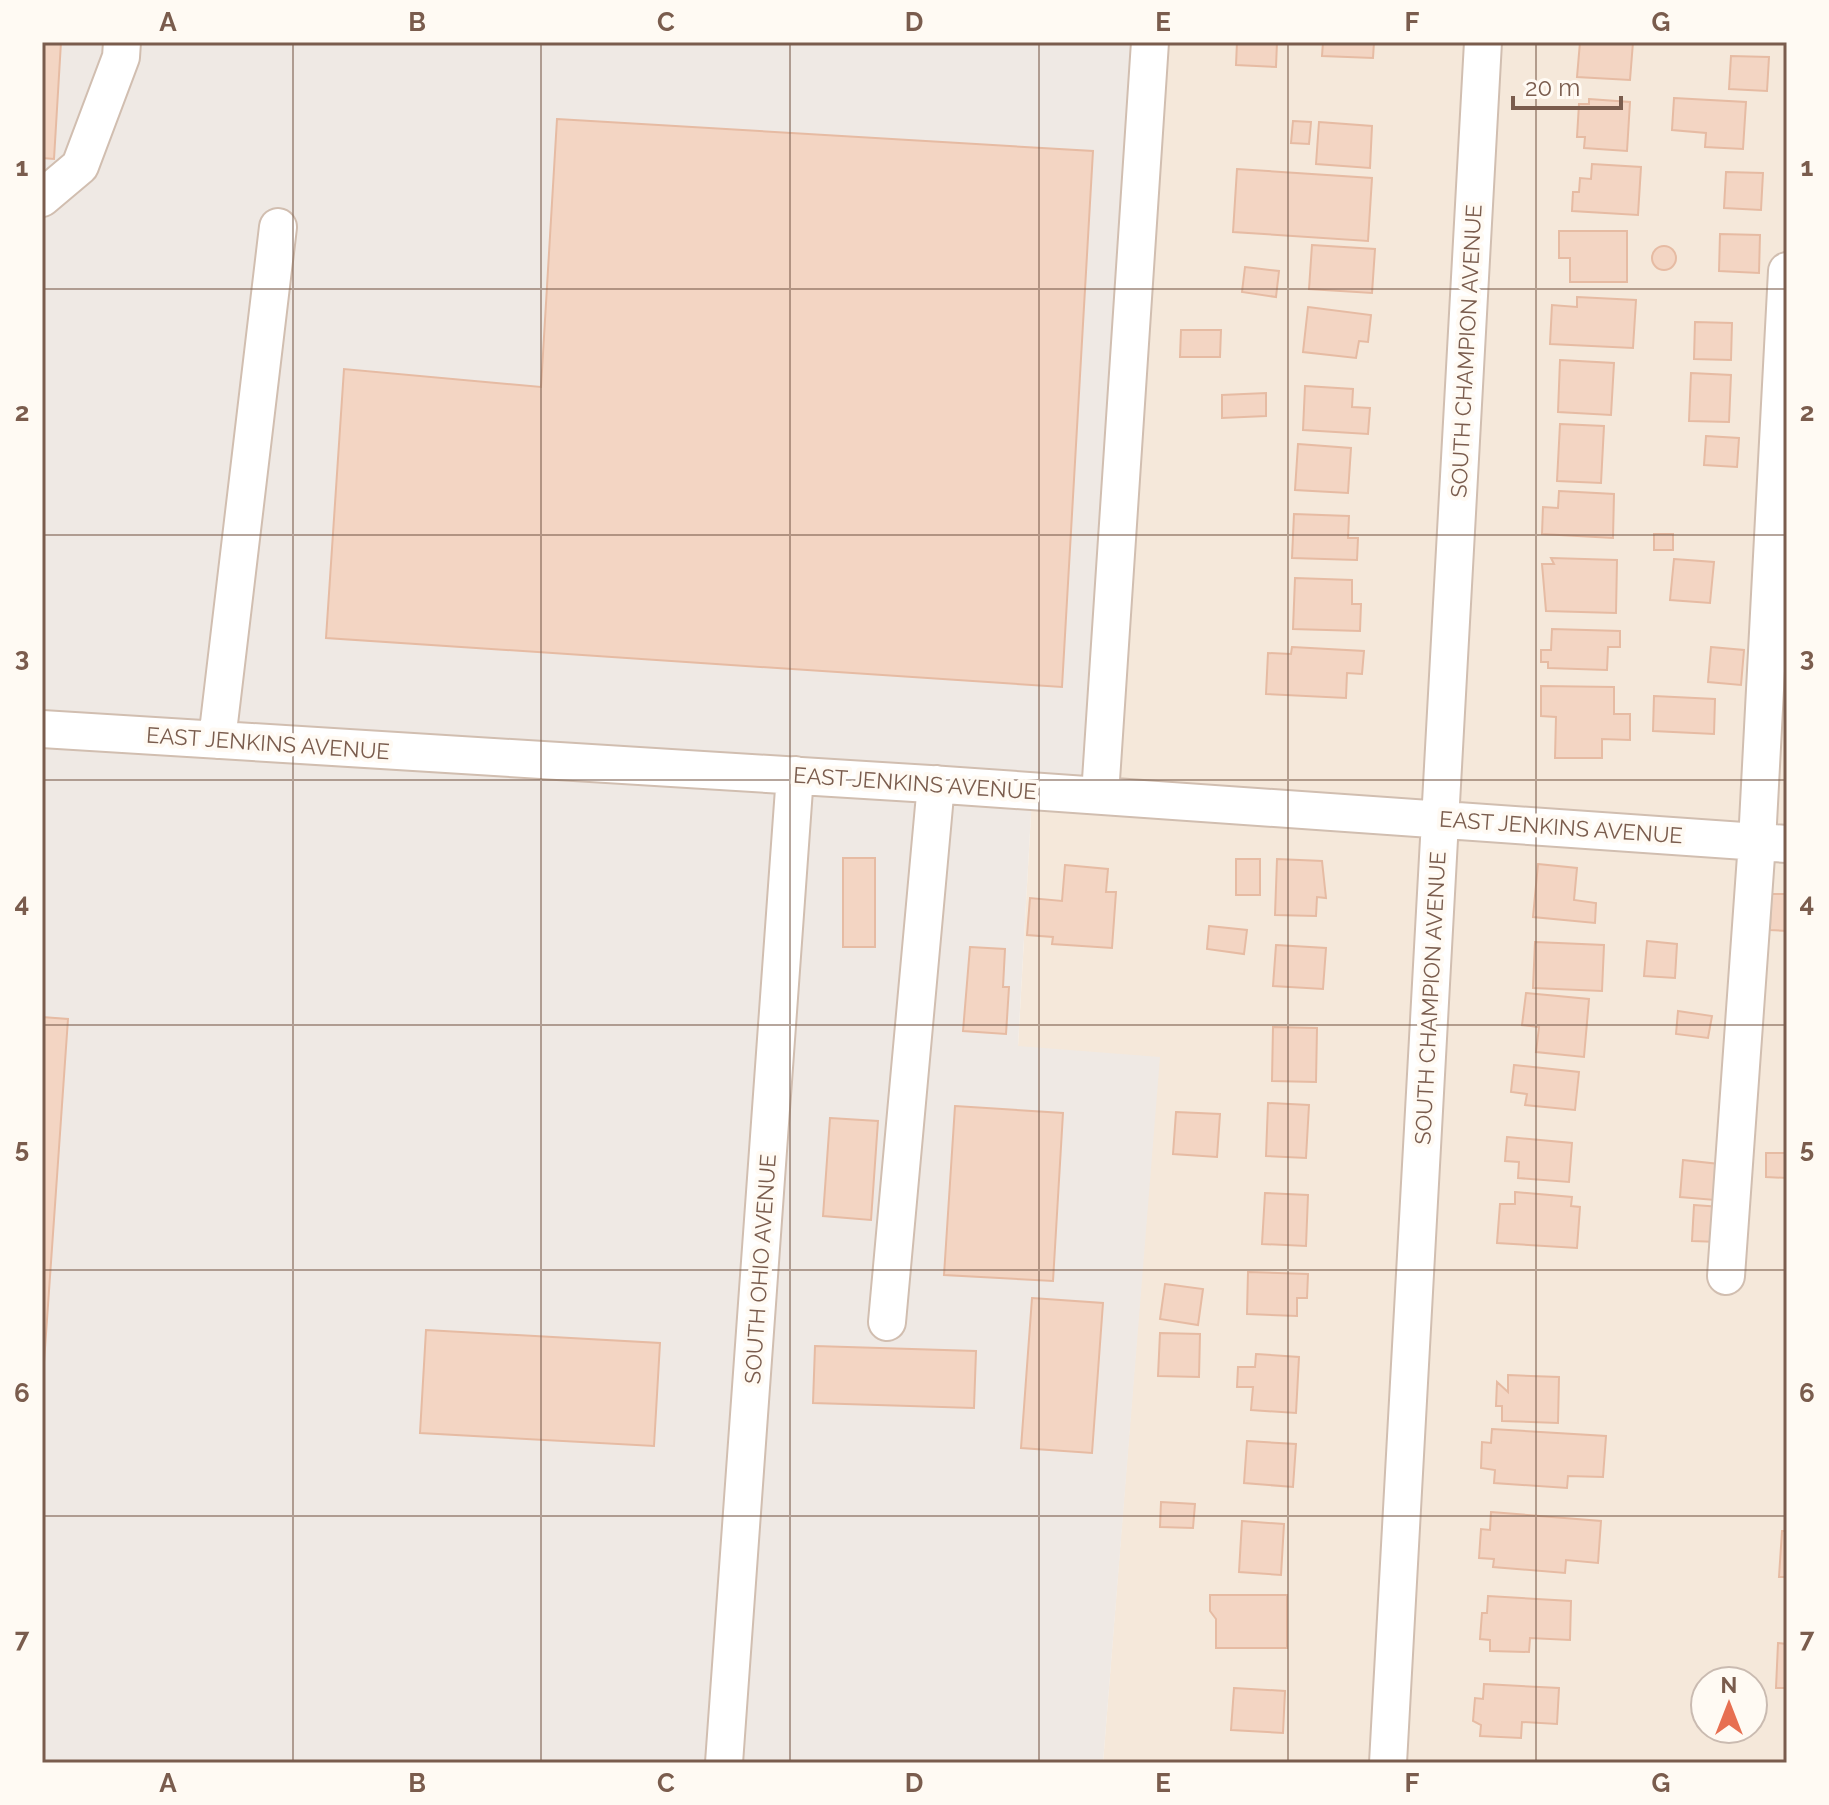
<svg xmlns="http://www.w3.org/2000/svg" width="1829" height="1805" font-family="Raleway,sans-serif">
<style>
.residential{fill:#f5e8da;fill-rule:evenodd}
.industrial{fill:#efe9e4}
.building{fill:#f3d5c3;stroke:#e6bba3;stroke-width:2}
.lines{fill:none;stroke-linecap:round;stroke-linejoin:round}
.minor-casing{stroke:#d1beb0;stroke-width:40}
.minor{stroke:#fff;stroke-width:36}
.grid{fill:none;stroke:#7a5c4d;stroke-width:2;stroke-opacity:0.55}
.labels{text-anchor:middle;stroke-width:8;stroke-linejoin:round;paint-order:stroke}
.street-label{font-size:22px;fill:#7a5c4d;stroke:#fffaf3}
.neatline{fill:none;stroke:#7a5c4d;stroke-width:3}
.grid-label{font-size:26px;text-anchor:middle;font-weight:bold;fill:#7a5c4d}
</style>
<rect width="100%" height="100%" fill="#fdf6ec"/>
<path class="residential" d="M1156,42H1787V1763H1103L1159,1058L1018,1047L1033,778ZM1705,1681H1753V1729H1705Z"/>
<path class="industrial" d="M42,42H1156L1107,781L1033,778L1018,1046L1160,1057L1103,1763H42Z"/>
<path class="building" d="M42,42H61L54,159L42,158Z
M1237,42H1277L1276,67L1236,65Z
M1323,42H1374L1373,58L1322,56Z
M1580,42H1633L1630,80L1577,77Z
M1731,56L1769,57L1767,91L1729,89Z
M1674,98L1746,102L1743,149L1705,147L1706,133L1672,130Z
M1589,99L1630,102L1627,151L1584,148L1585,137H1577L1579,104H1589Z
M557,119L1093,151L1062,687L326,638L344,369L541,387Z
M1293,121L1311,122L1309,144L1291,143Z
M1319,122L1372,126L1370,168L1316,164Z
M1592,164L1641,167L1638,215L1572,211L1573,192H1579L1580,178L1591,179Z
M1237,169L1372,178L1368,241L1233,232Z
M1726,172L1763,173L1761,210L1724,208Z
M1559,231H1627V282H1570V258H1559Z
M1720,234L1760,235L1759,273L1719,271Z
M1312,245L1375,249L1372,293L1309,289Z
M1652 258a12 12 0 1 1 24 0a12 12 0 1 1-24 0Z
M1245,267L1279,271L1276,297L1242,292Z
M1577,297L1636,300L1633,348L1550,344L1552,305L1577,307Z
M1308,307L1371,315L1368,342L1359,341L1356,358L1303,352Z
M1695,322L1732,323L1731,360L1694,359Z
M1181,330H1221L1220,357H1180Z
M1560,360L1614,363L1611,415L1558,412Z
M1691,373L1731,375L1729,422L1689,421Z
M1305,386L1353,389L1352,407L1370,408L1368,434L1303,430Z
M1266,393V416L1222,418V395Z
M1560,424L1604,426L1601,483L1557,481Z
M1706,436L1739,438L1737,467L1704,465Z
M1298,444L1351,448L1348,493L1295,490Z
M1559,491L1614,494L1613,538L1542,534L1543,507L1558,508Z
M1294,514L1349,516L1348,538H1358L1357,560L1292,558Z
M1654,534H1673V550H1654Z
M1551,558L1617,560L1616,613L1546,611L1542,564H1554Z
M1674,559L1714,562L1710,603L1670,600Z
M1295,578L1352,580V604H1361L1360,631L1293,629Z
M1552,629L1620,631V647H1608L1607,670L1548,668V662H1541V650H1551Z
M1292,647L1364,651L1362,674L1347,673L1346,698L1266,694L1268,653L1291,654Z
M1711,647L1744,650L1741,685L1708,682Z
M1541,686L1614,687V714H1630V740L1602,739V758H1555L1556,717L1541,716Z
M1654,696L1715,699L1714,734L1653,731Z
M843,858H875V947H843Z
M1236,859H1260V895H1236Z
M1277,859L1322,861L1326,898L1317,897L1316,916L1275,915Z
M1538,864L1577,868L1574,900L1596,903L1595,923L1533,917Z
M1065,865L1108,869L1106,892H1116L1112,948L1052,944L1053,937L1027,935L1030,898L1062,901Z
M1771,894H1787V931L1770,930Z
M1209,926L1247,930L1244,954L1207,949Z
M1647,941L1677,944L1675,978L1644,976Z
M1535,942L1604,945L1602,991L1533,988Z
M1276,945L1326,948L1323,989L1273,986Z
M970,947L1005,949L1003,987H1009L1006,1034L963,1031Z
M1526,993L1589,999L1584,1057L1536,1052L1539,1027L1522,1025Z
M1678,1011L1712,1016L1708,1038L1676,1034Z
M42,1017L68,1019L42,1391Z
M1273,1027L1317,1028L1316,1082L1272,1081Z
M1514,1065L1579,1072L1575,1110L1525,1105L1527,1094L1511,1092Z
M1268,1103L1309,1105L1306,1158L1266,1156Z
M955,1106L1063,1113L1053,1281L944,1275Z
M1176,1112L1220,1114L1217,1157L1173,1154Z
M830,1118L878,1121L871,1220L823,1216Z
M1507,1137L1572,1143L1569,1182L1518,1178L1519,1162L1505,1161Z
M1766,1153H1787V1178L1766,1177Z
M1683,1160L1719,1164L1715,1200L1680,1197Z
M1515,1192L1572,1197L1571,1206L1580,1207L1577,1248L1497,1243L1500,1204H1515Z
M1265,1193L1308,1195L1306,1246L1262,1244Z
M1694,1205L1721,1207L1719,1242L1692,1241Z
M1248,1272L1308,1274L1307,1298H1297V1316L1247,1314Z
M1165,1284L1203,1289L1198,1325L1160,1319Z
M1032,1298L1103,1303L1092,1453L1021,1448Z
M426,1330L660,1343L654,1446L420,1433Z
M1160,1333L1200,1334L1199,1377L1158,1376Z
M815,1346L976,1351L974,1408L813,1403Z
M1256,1354L1299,1357L1296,1413L1251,1410L1253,1387H1237L1238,1367H1255Z
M1508,1375L1559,1377L1558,1423L1502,1421V1406H1496L1497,1382L1508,1392Z
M1492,1429L1606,1436L1603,1477L1568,1476L1567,1488L1494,1483L1495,1470L1481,1468L1482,1442L1491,1443Z
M1247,1441L1296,1444L1293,1487L1244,1483Z
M1161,1502L1195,1504L1193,1528L1160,1527Z
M1491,1512L1601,1521L1598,1563L1566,1560L1565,1573L1493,1567L1494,1559L1479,1558L1481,1529L1490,1530Z
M1242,1521L1284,1524L1281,1575L1239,1572Z
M1782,1531H1787V1577H1779Z
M1210,1595H1287V1648H1216V1619L1210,1611Z
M1488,1596L1571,1601L1570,1640L1530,1638L1529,1652L1490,1651V1640L1480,1639L1482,1613H1487Z
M1778,1643L1787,1644V1688H1776Z
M1484,1684L1559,1688L1557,1724L1522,1722L1521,1738L1480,1736L1481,1725L1473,1721L1475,1698L1483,1699Z
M1234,1688L1285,1691L1283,1733L1231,1730Z"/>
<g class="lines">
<defs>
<path id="minor" d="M42,198L80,166L121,57L122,42
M42,729L930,784L1787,844
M217,740L278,227
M1100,795L1150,42
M1726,1276L1757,842L1787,271
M887,1322L936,784
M724,1763L795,775
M1388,1763L1483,42"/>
</defs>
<use href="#minor" class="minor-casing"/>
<use href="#minor" class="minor"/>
</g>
<path class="grid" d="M293,42V1763M541,42V1763M790,42V1763M1039,42V1763M1288,42V1763M1536,42V1763M42,289H1787M42,535H1787M42,780H1787M42,1025H1787M42,1270H1787M42,1516H1787"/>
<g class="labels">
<g class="street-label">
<text transform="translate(1466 351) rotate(-87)" y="8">SOUTH CHAMPION AVENUE</text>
<text transform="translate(268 743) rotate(4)" y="8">EAST JENKINS AVENUE</text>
<text transform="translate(915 783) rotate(4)" y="8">EAST JENKINS AVENUE</text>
<text transform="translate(1561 827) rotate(4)" y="8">EAST JENKINS AVENUE</text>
<text transform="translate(1430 998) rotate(-87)" y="8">SOUTH CHAMPION AVENUE</text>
<text transform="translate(760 1269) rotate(-86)" y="8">SOUTH OHIO AVENUE</text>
</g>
</g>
<rect width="1829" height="1805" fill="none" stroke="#fffaf3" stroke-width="88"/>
<g transform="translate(1729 1705)"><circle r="38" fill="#fffaf3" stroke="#cabbb1" stroke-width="2"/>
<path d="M0-6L14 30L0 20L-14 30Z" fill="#e76f51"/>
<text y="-12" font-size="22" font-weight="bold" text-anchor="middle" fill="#7a5c4d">N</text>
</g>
<path d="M1513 96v12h108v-12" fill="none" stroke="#7a5c4d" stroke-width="4"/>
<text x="1525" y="96" font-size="24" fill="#7a5c4d" stroke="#fffaf3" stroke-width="6" paint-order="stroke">20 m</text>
<rect x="44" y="44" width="1741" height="1717" class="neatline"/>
<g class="grid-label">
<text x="168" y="31">A</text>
<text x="417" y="31">B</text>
<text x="666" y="31">C</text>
<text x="914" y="31">D</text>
<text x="1163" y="31">E</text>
<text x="1412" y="31">F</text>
<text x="1661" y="31">G</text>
<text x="22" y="176">1</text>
<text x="1807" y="176">1</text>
<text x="22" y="421">2</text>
<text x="1807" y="421">2</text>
<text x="22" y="666">3</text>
<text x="1807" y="666">3</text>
<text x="22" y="912">4</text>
<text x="1807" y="912">4</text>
<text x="22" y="1157">5</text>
<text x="1807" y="1157">5</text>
<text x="22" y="1402">6</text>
<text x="1807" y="1402">6</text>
<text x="22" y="1647">7</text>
<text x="1807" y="1647">7</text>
<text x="168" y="1792">A</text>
<text x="417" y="1792">B</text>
<text x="666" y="1792">C</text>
<text x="914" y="1792">D</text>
<text x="1163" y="1792">E</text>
<text x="1412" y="1792">F</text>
<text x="1661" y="1792">G</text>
</g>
</svg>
